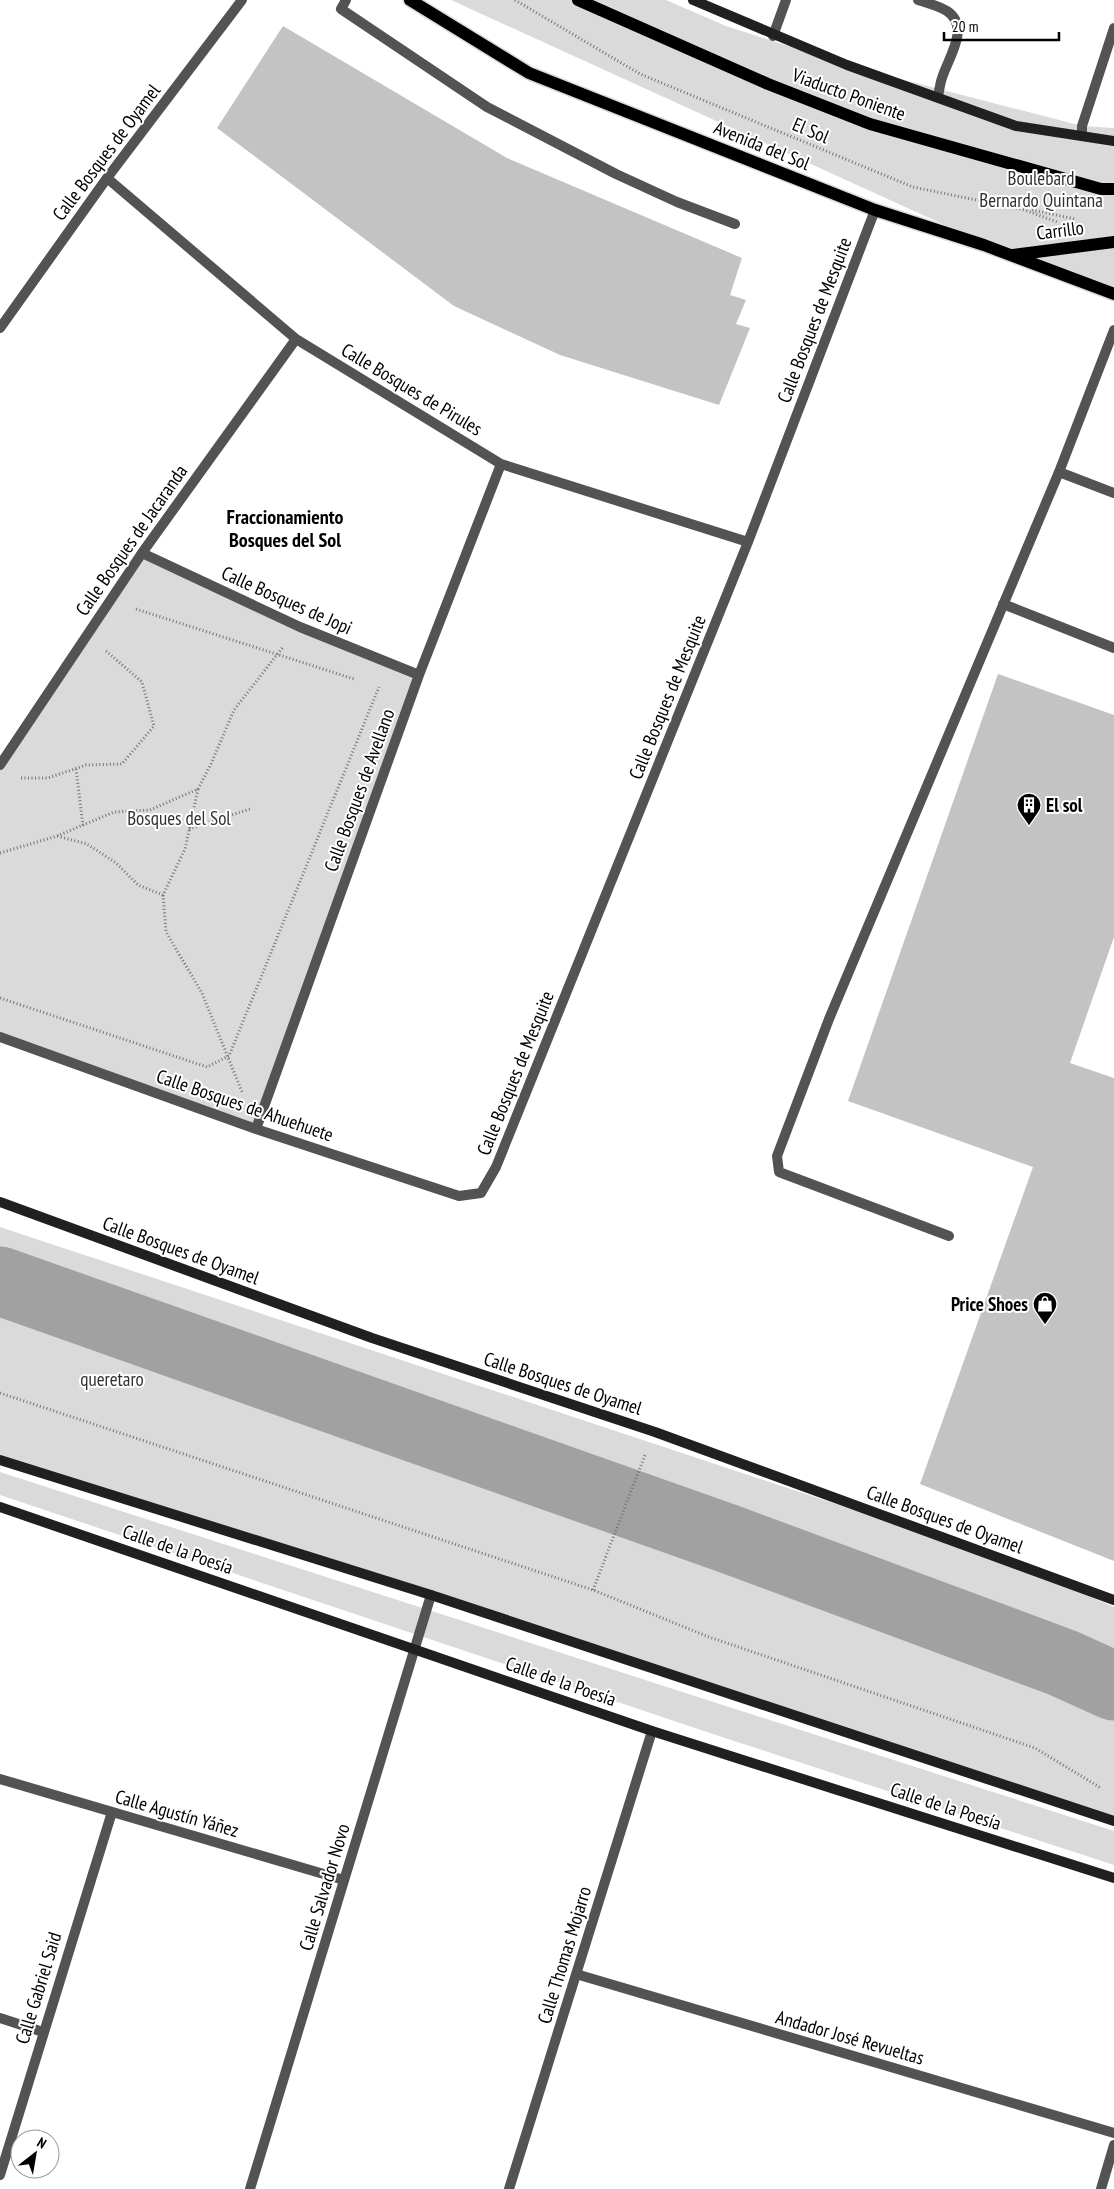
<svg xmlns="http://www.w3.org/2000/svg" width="1114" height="2189" font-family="'PT Sans Narrow',sans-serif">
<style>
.green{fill:#dadada}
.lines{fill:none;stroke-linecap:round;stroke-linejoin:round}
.river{stroke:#a1a1a1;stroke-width:69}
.building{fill:#c3c3c3}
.primary-casing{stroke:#dbdbdb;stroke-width:15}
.path{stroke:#757575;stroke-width:3;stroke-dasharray:1 2.5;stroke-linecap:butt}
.lane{stroke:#535353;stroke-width:10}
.street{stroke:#535353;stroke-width:10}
.secondary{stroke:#202020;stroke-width:10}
.primary{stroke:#000;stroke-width:12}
.labels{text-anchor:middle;stroke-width:4;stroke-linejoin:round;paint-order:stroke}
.street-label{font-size:19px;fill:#000;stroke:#fff}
.park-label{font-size:19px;fill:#313131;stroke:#fff}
.poi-label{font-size:19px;font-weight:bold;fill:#000;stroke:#fff;text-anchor:start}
.neighbourhood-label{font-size:20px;font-weight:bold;fill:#000;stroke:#fff}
</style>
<rect width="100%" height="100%" fill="#fff"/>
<path class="green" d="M451,0H666L726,26L847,65L1082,126L1114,128V291L993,247Z
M142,553L419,675L256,1129L0,1037V765Z
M0,1227L1011,1562L1114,1607V1822L0,1459Z
M0,1472L1114,1831V1865L716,1735L0,1495Z"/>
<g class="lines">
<path class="river" d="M0,1281L729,1539L1063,1663L1114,1686"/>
</g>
<path class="building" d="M283,26L507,158L742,258L730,295L746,300L736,324L750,328L719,405L560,355L454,306L217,128Z
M998,674L1114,715V937L1070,1063L1114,1078V1561L920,1484L1033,1167L848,1101Z"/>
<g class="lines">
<defs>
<path id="primary" d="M410,0L529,73L875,210L984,245L1114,294
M578,0L768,84L870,124L1101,189H1114
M1013,255L1114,242"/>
</defs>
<use href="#primary" class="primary-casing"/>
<path class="path" d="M515,0L640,74L913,187L1025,210L1057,222
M1032,210L1075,219
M136,609L354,679
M76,769L83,826
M21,778H48L86,765L122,764L154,726L142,682L106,651
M198,789L211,764L234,710L283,647
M189,829L250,809
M0,853L57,836L114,812L150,810L198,789L185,849L163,895L138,885L116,863L87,844L57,836
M163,895L166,932L202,993L242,1092
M0,998L207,1067L229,1056L379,687
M0,1393L593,1590L709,1637L1035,1748L1101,1788
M593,1590L645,1455"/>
<path class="lane" d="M346,0L341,9L487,107L616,174L677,202L735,224
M918,0C927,3 939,6 947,11C971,27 948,58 942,78C940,84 939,91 938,97
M773,36L786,0
M1082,136V126L1114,28
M1059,472L1114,493
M1003,604L1114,648
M949,1236L779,1172L777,1156L829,1019L1059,472L1114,330"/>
<path class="street" d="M107,178L296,339L501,464L748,542
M0,328L107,178L242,0
M142,553L300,627L419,675
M0,765L142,553L296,339
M0,1037L256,1129L459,1196L481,1193L496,1167L748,542L875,210
M256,1129L419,675L501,464
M0,1779L344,1880
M576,1974L1114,2133
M0,2018L43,2032
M0,2175L112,1812
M250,2189L431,1595
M509,2189L652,1731
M1101,2189L1114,2145"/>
<path class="secondary" d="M693,0L847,65L1016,126L1114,141
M0,1202L372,1338L655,1432L1114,1600
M0,1460L431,1595L1114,1821
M0,1507L652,1731L1114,1878"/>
<use href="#primary" class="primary"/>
</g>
<defs>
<symbol id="building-pin" viewBox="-11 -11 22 30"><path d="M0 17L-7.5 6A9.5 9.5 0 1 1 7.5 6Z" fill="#000" stroke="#fff"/><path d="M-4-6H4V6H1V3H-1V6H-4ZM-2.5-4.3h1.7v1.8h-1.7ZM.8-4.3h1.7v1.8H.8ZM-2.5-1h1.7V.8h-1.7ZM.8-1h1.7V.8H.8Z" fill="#fff"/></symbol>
<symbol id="shop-pin" viewBox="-11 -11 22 30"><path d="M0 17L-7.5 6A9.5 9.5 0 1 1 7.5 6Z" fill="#000" stroke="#fff"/><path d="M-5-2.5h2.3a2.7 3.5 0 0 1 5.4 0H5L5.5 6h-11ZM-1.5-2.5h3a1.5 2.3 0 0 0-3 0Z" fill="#fff"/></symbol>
</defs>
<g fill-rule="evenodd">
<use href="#building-pin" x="1015" y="791" width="28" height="38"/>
<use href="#shop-pin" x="1031" y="1290" width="28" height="38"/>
</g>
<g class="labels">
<g class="street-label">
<text transform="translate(849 94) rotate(20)" y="7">Viaducto Poniente</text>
<text transform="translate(811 130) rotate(23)" y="7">El Sol</text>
<text transform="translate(762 145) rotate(22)" y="7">Avenida del Sol</text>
<text transform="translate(106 152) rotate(-53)" y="7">Calle Bosques de Oyamel</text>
<text transform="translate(1060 230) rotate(-7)" y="7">Carrillo</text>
<text transform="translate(814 320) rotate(-69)" y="7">Calle Bosques de Mesquite</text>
<text transform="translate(412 389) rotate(31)" y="7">Calle Bosques de Pirules</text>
<text transform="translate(131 540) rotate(-55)" y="7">Calle Bosques de Jacaranda</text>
<text transform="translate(287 600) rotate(24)" y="7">Calle Bosques de Jopi</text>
<text transform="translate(667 697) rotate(-68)" y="7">Calle Bosques de Mesquite</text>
<text transform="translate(359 790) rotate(-70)" y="7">Calle Bosques de Avellano</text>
<text transform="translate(515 1073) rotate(-68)" y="7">Calle Bosques de Mesquite</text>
<text transform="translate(245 1105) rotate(19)" y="7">Calle Bosques de Ahuehuete</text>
<text transform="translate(181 1250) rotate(20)" y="7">Calle Bosques de Oyamel</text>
<text transform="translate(563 1383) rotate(18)" y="7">Calle Bosques de Oyamel</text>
<text transform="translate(945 1519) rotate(20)" y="7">Calle Bosques de Oyamel</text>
<text transform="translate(178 1549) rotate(19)" y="7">Calle de la Poesía</text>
<text transform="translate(561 1681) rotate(19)" y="7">Calle de la Poesía</text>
<text transform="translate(946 1806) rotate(18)" y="7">Calle de la Poesía</text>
<text transform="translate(177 1813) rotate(16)" y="7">Calle Agustín Yáñez</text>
<text transform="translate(324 1887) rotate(-73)" y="7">Calle Salvador Novo</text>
<text transform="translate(564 1955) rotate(-73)" y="7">Calle Thomas Mojarro</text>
<text transform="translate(38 1988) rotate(-73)" y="7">Calle Gabriel Said</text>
<text transform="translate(850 2037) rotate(16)" y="7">Andador José Revueltas</text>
</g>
<g class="park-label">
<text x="1041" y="185">Boulebard<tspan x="1041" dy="22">Bernardo Quintana</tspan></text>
<text x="179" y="825">Bosques del Sol</text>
<text x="112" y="1386">queretaro</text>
</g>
<g class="poi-label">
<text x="1046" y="812">El sol</text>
<text x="1028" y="1311" text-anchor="end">Price Shoes</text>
</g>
<g class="neighbourhood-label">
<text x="285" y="524">Fraccionamiento<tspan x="285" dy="23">Bosques del Sol</tspan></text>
</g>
</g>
<g transform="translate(35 2154) rotate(31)"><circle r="24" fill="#ffffff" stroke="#999999"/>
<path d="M0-4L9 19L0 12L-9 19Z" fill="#000000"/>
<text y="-8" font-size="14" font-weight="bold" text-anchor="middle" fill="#000000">N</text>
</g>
<path d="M944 32v8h115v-8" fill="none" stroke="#000000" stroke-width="2.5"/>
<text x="952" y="32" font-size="15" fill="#000000" stroke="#ffffff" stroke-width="4" paint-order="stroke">20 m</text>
</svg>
